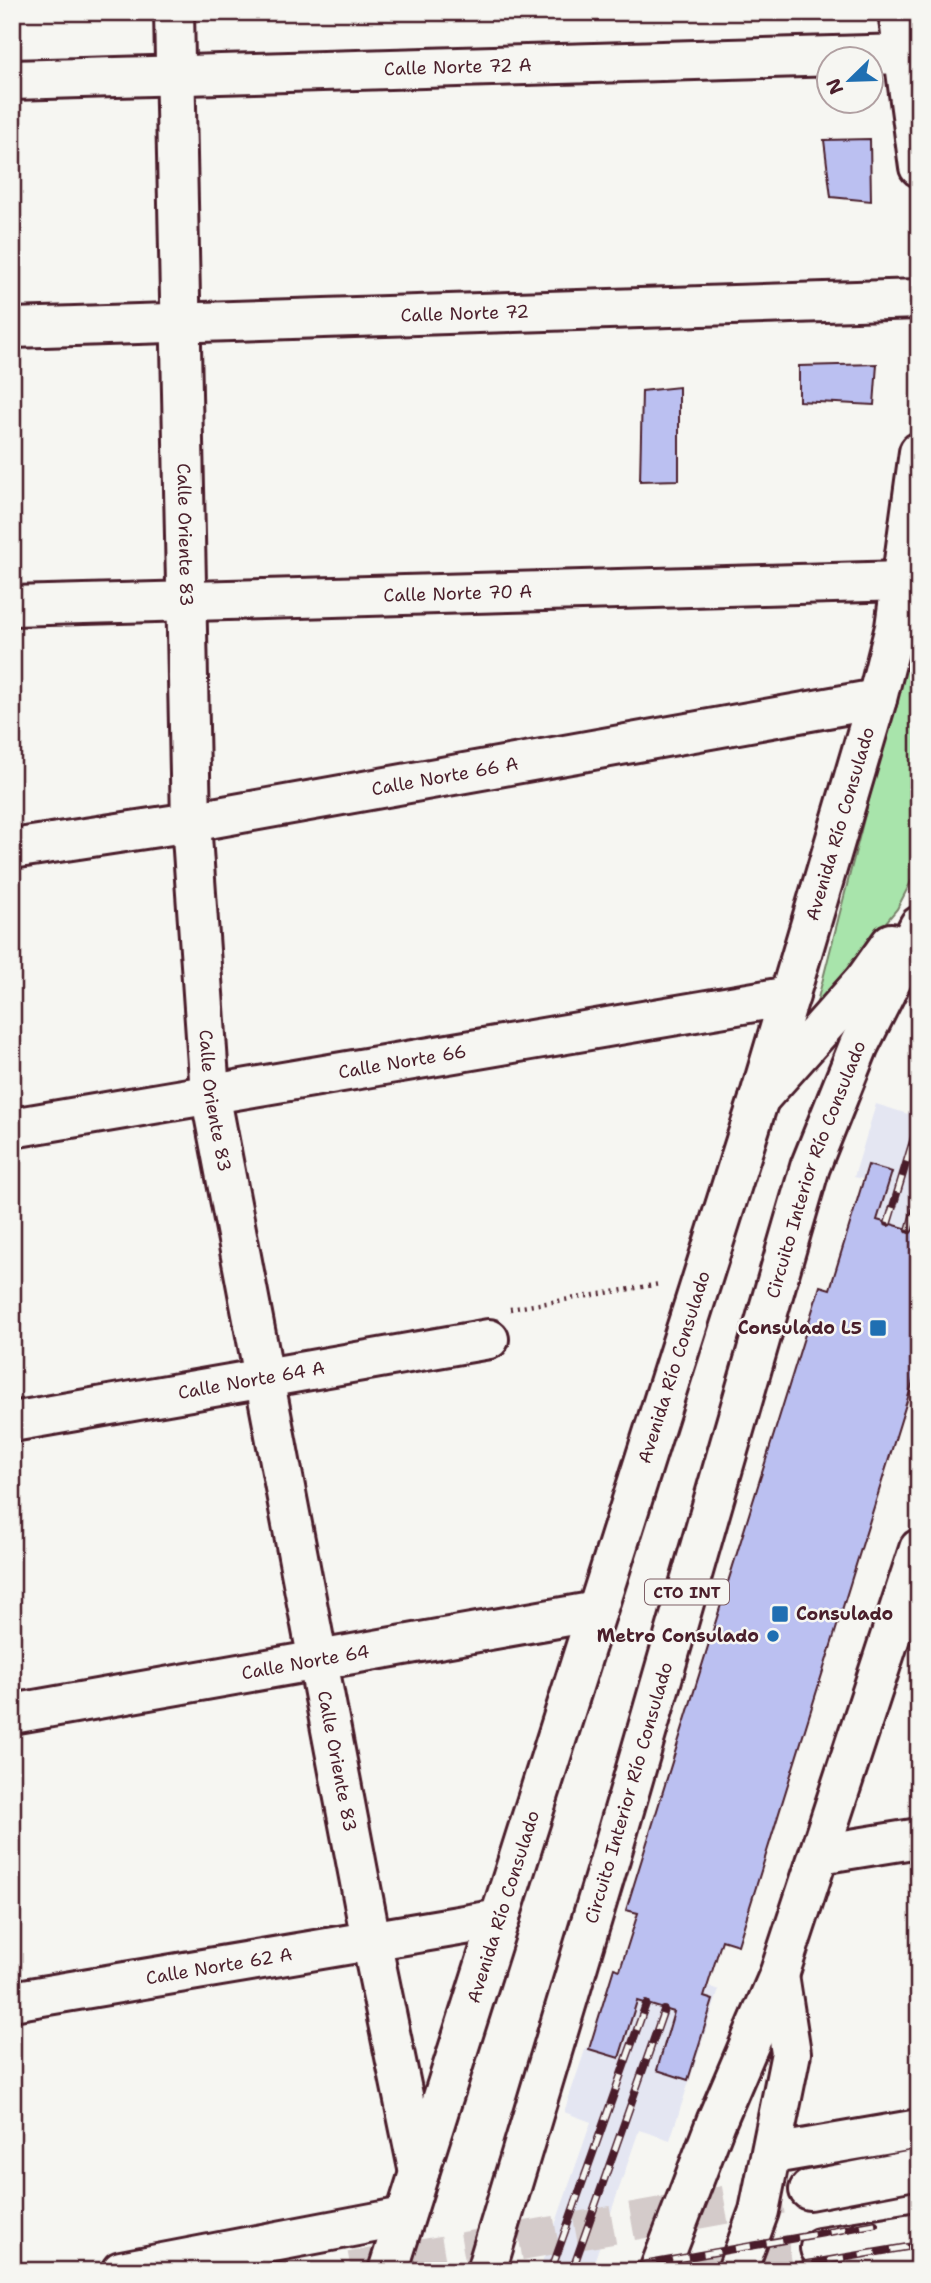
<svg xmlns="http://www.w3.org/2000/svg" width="931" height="2283" font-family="'Shantell Sans',sans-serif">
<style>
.built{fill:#e4e6f2}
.green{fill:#a8e4ab;stroke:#79826b;stroke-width:2}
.building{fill:#bbc0f1;stroke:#4a1f2b;stroke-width:2}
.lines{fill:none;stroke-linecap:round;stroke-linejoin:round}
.major-tunnel{stroke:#d4cbca;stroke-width:38;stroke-dasharray:38 19;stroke-linecap:butt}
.minor-casing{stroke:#4a1f2b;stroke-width:44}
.major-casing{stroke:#4a1f2b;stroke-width:44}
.highway-casing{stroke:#4a1f2b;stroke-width:44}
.path{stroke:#4a1f2b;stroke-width:4.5;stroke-dasharray:2 5;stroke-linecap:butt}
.minor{stroke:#f6f6f2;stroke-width:38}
.major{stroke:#f6f6f2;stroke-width:38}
.highway{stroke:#f6f6f2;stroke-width:38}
.rail-casing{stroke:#4a1f2b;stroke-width:8}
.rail{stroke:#f6f6f2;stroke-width:5;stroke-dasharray:16;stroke-linecap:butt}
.poi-dot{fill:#1f6fb2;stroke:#f6f6f2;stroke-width:2.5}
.labels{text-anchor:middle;stroke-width:5;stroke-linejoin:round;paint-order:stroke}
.shield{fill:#f6f6f2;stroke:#7e6067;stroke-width:2}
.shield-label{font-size:16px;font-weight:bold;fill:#4a1f2b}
.street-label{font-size:18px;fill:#4a1f2b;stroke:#f6f6f2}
.poi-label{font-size:18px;font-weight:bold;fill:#4a1f2b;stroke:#f6f6f2;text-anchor:end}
</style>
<rect width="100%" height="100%" fill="#f6f6f2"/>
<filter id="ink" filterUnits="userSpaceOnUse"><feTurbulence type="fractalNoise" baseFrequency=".0143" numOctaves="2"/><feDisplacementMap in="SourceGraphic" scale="14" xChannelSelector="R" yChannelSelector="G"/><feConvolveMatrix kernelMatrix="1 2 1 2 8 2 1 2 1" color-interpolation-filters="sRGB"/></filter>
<g filter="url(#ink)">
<path class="built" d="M919,1076V1232L877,1220L892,1172L868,1165L863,1179L854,1177L876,1104L908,1114Z
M707,1986L719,1990L670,2140L639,2130L591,2271H539L591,2122L564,2112L586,2047L619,2057L637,2001L674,2012L657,2069L687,2080L712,2000L704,1997Z"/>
<path class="green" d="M919,604V866L897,909L816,1006Z"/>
<path class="building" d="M870,139L871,201L831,197L824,140Z
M877,364L874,405L799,401V366Z
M679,387V480L640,481L642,391Z
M868,1165L892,1172L877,1220L919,1232V1362L738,1945L722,1940L704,1997L713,2000L688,2080L657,2070L674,2012L637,2001L619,2058L589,2049L614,1968L620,1970L638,1913L626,1910L820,1286L830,1289Z"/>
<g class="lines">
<path class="major-tunnel" d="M351,2271L809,2190
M697,2271L820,2248"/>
<defs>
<g id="minor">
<path id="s1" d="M174,12L191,822L210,1093L371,1940L419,2173"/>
<path id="s2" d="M12,80L904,54"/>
<path id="s3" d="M12,328L919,299"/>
<path id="s4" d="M12,606L903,581"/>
<path id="s5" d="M12,849L191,822L877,699"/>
<path id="s6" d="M12,1128L790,996"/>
<path id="s7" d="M12,1422L489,1339"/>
<path id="s8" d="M12,1714L597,1611"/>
<path d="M820,1854L919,1838"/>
<path id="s9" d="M12,2001L500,1919"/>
<path d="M851,2271L919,2259"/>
</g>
<g id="major">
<path d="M898,12L919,167"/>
<path d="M773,2154L919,2129"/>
<path d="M809,2190L919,2169"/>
<path d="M820,2248L919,2232"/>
<path d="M121,2271L404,2217"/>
<path id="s10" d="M388,2271L759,1099L877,699L895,627L919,452"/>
<path d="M737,2271L759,2211L791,2053L779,1975"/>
</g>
<g id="highway">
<path d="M759,1099L864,981L891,943"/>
<path id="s11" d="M486,2271L609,1862L810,1167L859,1045L919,926"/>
<path d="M659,2271L716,2122L779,1975L919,1549"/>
</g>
</defs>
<use href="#minor" class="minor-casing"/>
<use href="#major" class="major-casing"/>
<use href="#highway" class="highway-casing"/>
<path class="path" d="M510,1309L660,1284"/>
<use href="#minor" class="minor"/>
<use href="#major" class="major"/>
<use href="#highway" class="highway"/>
<defs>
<path id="rail" d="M888,1223L919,1121
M909,1230L919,1196
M551,2271L646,2004
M572,2271L664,2010
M609,2271L875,2224
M765,2271L919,2245"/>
</defs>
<use href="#rail" class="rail-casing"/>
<use href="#rail" class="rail"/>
</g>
</g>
<g class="poi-dot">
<rect x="869" y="1319" width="18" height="18" rx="3.5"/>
<rect x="771" y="1605" width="18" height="18" rx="3.5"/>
<circle cx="773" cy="1636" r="7"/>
</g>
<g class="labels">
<rect class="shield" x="645" y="1579.5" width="84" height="25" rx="5"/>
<g class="shield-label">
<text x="687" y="1598">CTO INT</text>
</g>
<g class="street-label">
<text dy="6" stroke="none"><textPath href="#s2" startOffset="446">Calle Norte 72 A</textPath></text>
<text dy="6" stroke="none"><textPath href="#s3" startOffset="453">Calle Norte 72</textPath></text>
<text dy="6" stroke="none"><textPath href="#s1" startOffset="523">Calle Oriente 83</textPath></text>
<text dy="6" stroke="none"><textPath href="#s4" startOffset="446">Calle Norte 70 A</textPath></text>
<text dy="6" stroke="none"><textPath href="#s5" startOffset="439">Calle Norte 66 A</textPath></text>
<text dy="6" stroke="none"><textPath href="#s10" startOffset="1516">Avenida Río Consulado</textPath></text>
<text dy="6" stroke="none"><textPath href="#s6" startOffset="396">Calle Norte 66</textPath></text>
<text dy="6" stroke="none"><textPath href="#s1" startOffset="1090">Calle Oriente 83</textPath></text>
<text dy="6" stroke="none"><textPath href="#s11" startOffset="1150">Circuito Interior Río Consulado</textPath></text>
<text dy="6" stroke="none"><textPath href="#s10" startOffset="948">Avenida Río Consulado</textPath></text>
<text dy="6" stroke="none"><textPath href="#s7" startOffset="243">Calle Norte 64 A</textPath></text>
<text dy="6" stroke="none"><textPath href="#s8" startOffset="298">Calle Norte 64</textPath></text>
<text dy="6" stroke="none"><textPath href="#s1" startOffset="1762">Calle Oriente 83</textPath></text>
<text dy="6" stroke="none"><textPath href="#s11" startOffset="499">Circuito Interior Río Consulado</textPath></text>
<text dy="6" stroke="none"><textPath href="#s10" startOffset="382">Avenida Río Consulado</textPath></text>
<text dy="6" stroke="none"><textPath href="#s9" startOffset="210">Calle Norte 62 A</textPath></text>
</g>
<g class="poi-label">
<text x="862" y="1334">Consulado L5</text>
<text x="796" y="1620" text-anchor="start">Consulado</text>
<text x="759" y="1642">Metro Consulado</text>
</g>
</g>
<rect width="931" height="2283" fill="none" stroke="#f6f6f2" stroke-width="42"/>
<rect x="21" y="21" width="889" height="2241" fill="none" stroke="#4a1f2b" stroke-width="2.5" filter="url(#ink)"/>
<g transform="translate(850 80) rotate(247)"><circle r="33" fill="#f6f6f2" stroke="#b1a0a2" stroke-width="2"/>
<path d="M0-5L12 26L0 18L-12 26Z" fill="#1f6fb2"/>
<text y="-10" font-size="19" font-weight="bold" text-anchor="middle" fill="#4a1f2b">N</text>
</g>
</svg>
